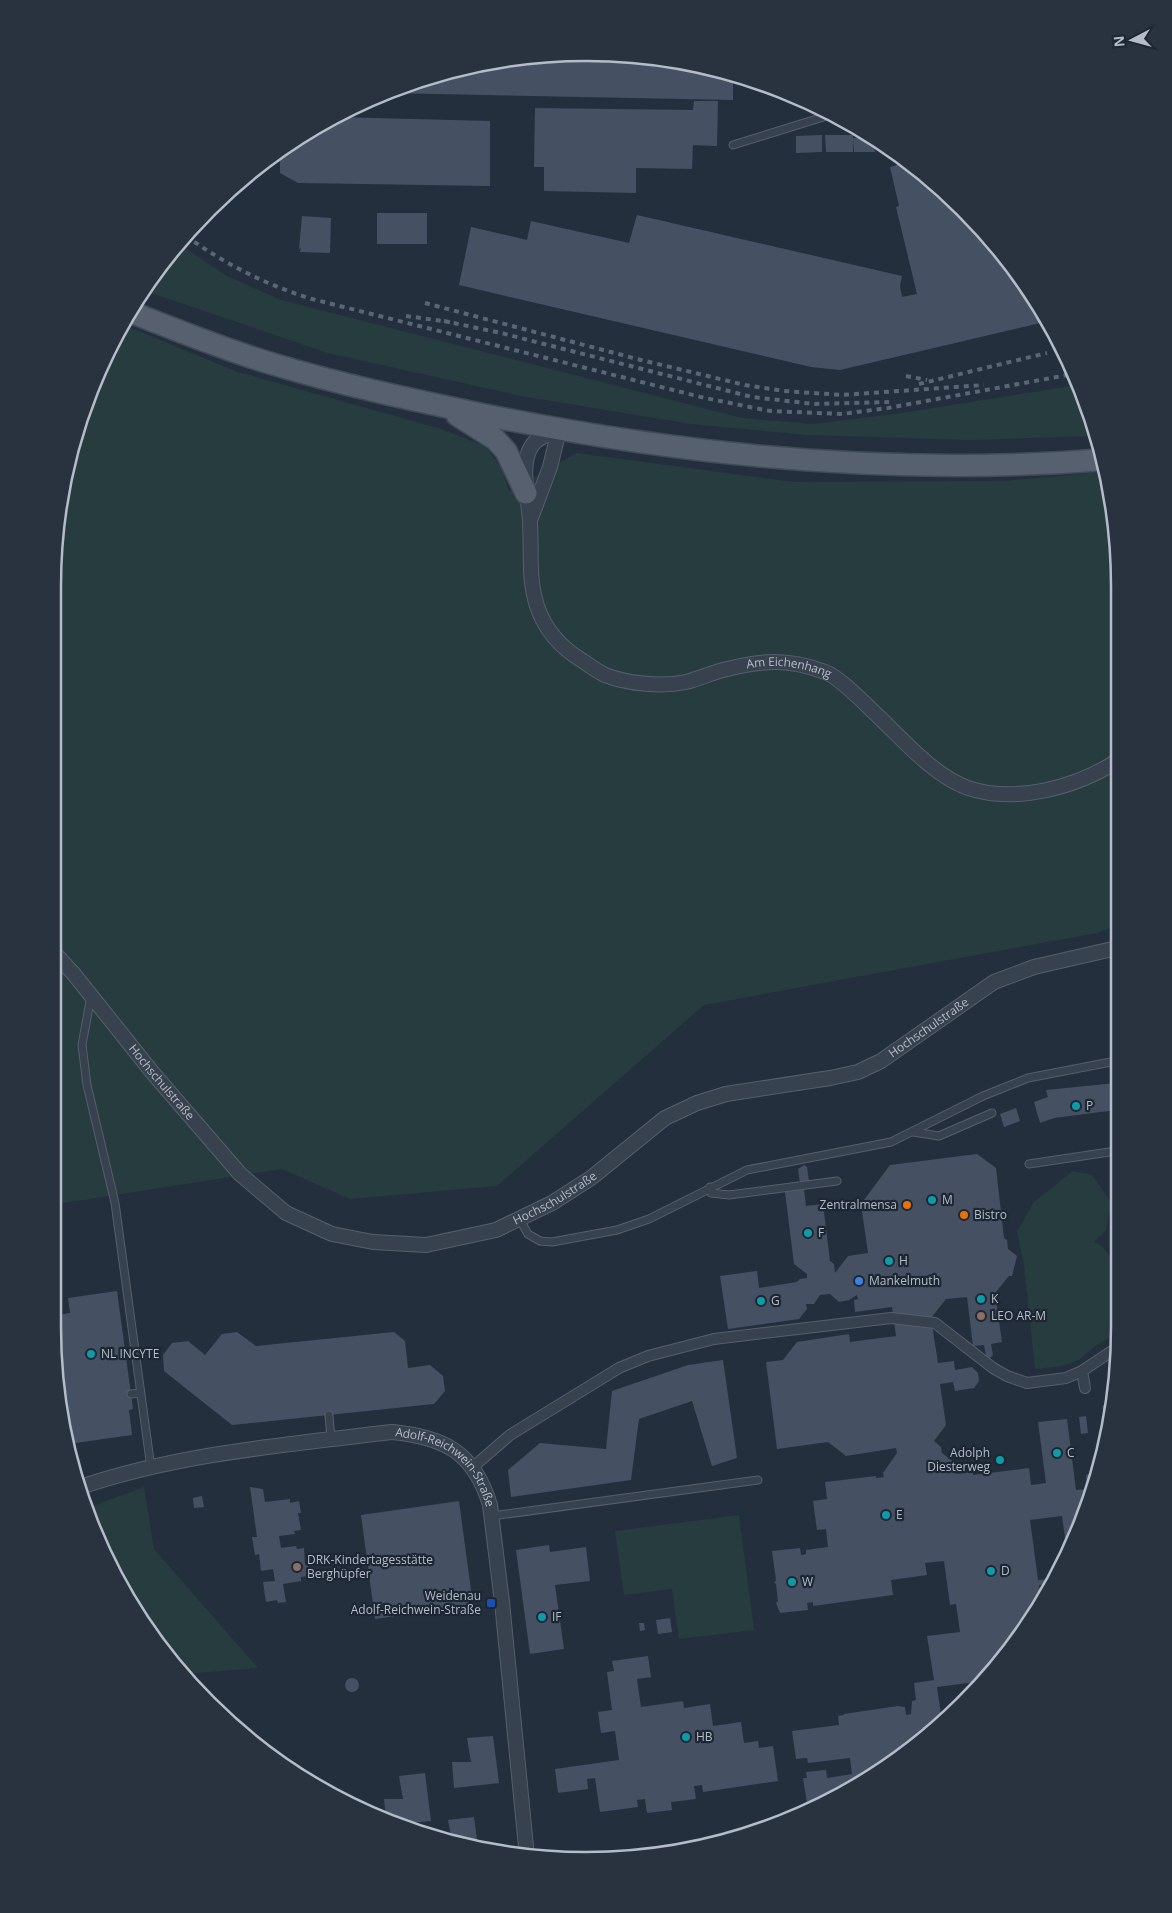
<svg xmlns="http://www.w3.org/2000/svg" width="1172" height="1913" font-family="'Open Sans',sans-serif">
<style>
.green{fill:#263c3f}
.building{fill:#455162}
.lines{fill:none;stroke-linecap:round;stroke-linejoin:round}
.service-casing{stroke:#565f6c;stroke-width:9}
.pedestrian-casing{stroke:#565f6c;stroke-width:12}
.minor-casing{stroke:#565f6c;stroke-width:16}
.primary-casing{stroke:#414a57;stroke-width:24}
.service{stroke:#38414e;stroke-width:7}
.pedestrian{stroke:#38414e;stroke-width:10}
.minor{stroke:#38414e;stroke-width:14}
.primary{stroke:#56606e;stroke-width:21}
.rail{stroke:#5a6575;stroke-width:4;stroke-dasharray:5 5;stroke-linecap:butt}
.culture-dot{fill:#0f9aa8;stroke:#1d2633;stroke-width:2}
.food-dot{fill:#e8710a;stroke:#1d2633;stroke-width:2}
.shop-dot{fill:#3f7fe0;stroke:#1d2633;stroke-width:2}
.education-dot{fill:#8d6e63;stroke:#1d2633;stroke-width:2}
.transit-dot{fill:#1a4fb4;stroke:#1d2633;stroke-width:2}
.labels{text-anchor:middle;stroke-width:4.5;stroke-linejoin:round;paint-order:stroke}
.street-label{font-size:12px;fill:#b4bcc9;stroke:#1d2633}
.poi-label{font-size:12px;fill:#b4bcc9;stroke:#1d2633;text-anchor:start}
.rim{fill:none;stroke:#b4bcc9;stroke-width:2.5}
</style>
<rect width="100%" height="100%" fill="#242f3e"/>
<path class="green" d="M179,244L227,276L281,300L742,418L813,424L901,413L1078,385L1091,415L1095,436L971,440L806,435L691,424L521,396L328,353L145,291L163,261Z
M126,326L238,372L441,429L485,446L501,467L509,491L577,453L794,482L1003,481L1103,472L1118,551L1117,925L1097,933L704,1005L497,1186L350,1199L282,1169L57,1204V517L93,382Z
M1073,1171L1092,1175L1111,1202L1106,1230L1094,1242L1103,1247L1115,1263V1334L1094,1347L1079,1360L1062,1366L1035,1369L1024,1265L1017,1232L1034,1202Z
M144,1487L154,1549L258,1668L183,1674L163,1652L108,1563L85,1509Z
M739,1515L754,1630L679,1639L672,1589L624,1595L615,1531Z"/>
<path class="building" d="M621,54L724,71L733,74V100L387,93L414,81L516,57Z
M694,101H718L717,146L693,145L692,169L636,168V193L544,191V167H534L535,108L693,110Z
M335,117L490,121V186L298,183L280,173V152L319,124Z
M822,135V152L796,153V136Z
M825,135H853V152H826Z
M853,138H871L874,140L875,152H854Z
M903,158L987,234L1049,321L840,370L811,367L459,285L471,227L527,240L531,221L629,243L637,215L902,276L900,286L902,297L917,294L896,207L899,206L890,167L904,163Z
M377,213H427V244H377Z
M302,216L331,218L330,253L300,252L301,248L299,249Z
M1116,1083V1110L1054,1118L1040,1123L1034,1102L1048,1097L1046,1090Z
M1016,1108L1020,1121L1004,1127L1000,1114Z
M977,1154L996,1168L1004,1238L1007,1240L1008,1249L1017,1256L1012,1276H1009L995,1293L1002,1342L991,1344L993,1355L990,1358L986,1356L984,1345L973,1346L967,1297L946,1299L931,1318L938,1363L954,1361L955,1370L972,1367L978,1373L979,1381L974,1388L955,1391L953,1382L940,1384L946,1425L934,1441L941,1447L942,1453L955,1463L956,1474L973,1472V1475L1029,1468L1031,1485L1046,1483L1038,1422L1067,1419L1076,1490L1087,1489L1086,1475L1095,1471L1079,1531L1067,1552L1062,1516L1030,1520L1038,1580L1052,1579L1048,1584L1039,1585L1041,1598L1009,1652L983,1681L937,1687L942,1722L908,1750H903L904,1753L883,1770L820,1801L807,1803L803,1778H807L806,1772L826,1770L827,1778L852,1774L850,1758L808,1763L807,1758L796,1759L792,1731L839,1725L838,1716L844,1715V1714L898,1706L905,1707L906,1715L911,1714L912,1701L916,1700L914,1683L934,1680L927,1636L960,1632L956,1604L950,1605L944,1561L925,1563L927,1575L891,1580L893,1595L813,1606V1602L807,1603L808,1610L780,1613L776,1603L778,1601L776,1584L774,1583L776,1580L772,1551L800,1548L801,1555L806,1554V1550L828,1547L826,1529L817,1530L813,1501L827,1499L825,1482L876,1476V1478L884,1477L883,1473L897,1453L896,1448L846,1456L828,1442L777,1449L766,1362L783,1360L797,1342L849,1334L850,1342L896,1336L892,1307L855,1312L854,1300L858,1299L857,1295L849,1300L839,1302L830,1294L820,1295L814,1304H806L807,1309L799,1319L728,1329L720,1276L757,1271L759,1288L797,1282L800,1279L807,1278V1274L794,1264L785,1192L804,1189L806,1206L823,1204L830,1261L834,1264L835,1273L848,1256L868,1253L861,1204L890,1165Z
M804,1165L807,1167L809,1181L800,1183L798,1169Z
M117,1291L133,1409L129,1410L132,1435L68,1444L57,1397V1315L70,1313L68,1298Z
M237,1332L256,1346L394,1332L405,1341L408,1368L430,1365L443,1376L445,1391L434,1404L232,1425L164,1371L163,1355L172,1343L188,1341L205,1355L222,1334Z
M723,1360L737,1458L712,1466L692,1401L639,1419L631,1480L511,1497L508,1470L540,1443L606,1449L612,1391L688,1365Z
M1086,1416L1088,1433L1081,1434L1079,1417Z
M250,1487L263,1489L265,1502L290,1499V1503L299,1501L301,1513H298L301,1530L294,1531L295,1534L279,1536L281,1548L296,1546L297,1549L304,1548L305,1565L308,1564L310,1576L301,1577V1581L283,1584L286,1602L278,1603L277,1600L266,1602L263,1582L275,1581L273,1569L261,1571L259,1554L255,1555L252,1537H257Z
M202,1496L204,1507L194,1508L193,1498Z
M459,1501L473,1605L375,1619L361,1515Z
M549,1545L550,1552L586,1547L590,1581L555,1585L564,1649L530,1654L516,1550Z
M670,1618L672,1632L658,1634L656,1620Z
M639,1623H644L645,1630L640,1631Z
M648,1656L651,1677L637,1679L641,1707L683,1701L684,1708L710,1704L713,1726L741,1722L744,1743L758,1741L759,1748L773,1746L778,1781L703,1792L702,1785L694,1786L696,1799L671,1802L672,1810L647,1813L645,1799L637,1800L638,1807L600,1812L595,1778L587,1779L588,1789L558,1793L555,1769L619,1760L615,1731L601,1733L598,1712L612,1710L607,1672L614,1671L612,1661Z
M345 1685a7 7 0 1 1 14 0a7 7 0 1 1-14 0Z
M493,1736L499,1783L454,1788L452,1762H471L467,1738Z
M425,1773L431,1821L399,1824L386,1818L384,1799H403L399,1776Z
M474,1817L478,1847L452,1841L448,1820Z"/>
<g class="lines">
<defs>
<path id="service" d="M733,145L833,114
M91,996L82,1045L87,1085L115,1203L151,1468
M913,1132L939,1136L992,1113
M1029,1164L1116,1151
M710,1187L711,1193L729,1195L837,1181
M520,1220L528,1234L540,1241L552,1242L617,1230L649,1219L747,1170L891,1142L983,1096L1028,1078L1116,1061
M131,1394L141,1393
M1107,1408L1113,1405
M329,1415L331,1439
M492,1516L758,1480"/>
<path id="pedestrian" d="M1082,1371L1085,1388
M473,1467L510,1435L619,1368L648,1356L714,1339L891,1318L935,1323L993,1368L1007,1376L1027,1383L1066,1378L1082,1371L1115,1349"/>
<g id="minor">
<path id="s1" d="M559,430C552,433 542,436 536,441C521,454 525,485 528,503C534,537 526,572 537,606C545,630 561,648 583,661C590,666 597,671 605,675C628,684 662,687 686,682C699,679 711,673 723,670C761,660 788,658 825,672C840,677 868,707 881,719C905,742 936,777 968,788C1016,804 1077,787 1117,761"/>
<path d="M531,518L550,467L559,430"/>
<path id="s2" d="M57,956L73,973L152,1072L240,1174L286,1213L332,1234L373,1242L426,1245L496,1230L552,1203L591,1178L665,1118L697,1103L726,1094L830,1078L858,1072L881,1061L994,982L1034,967L1117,948"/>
<path id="s3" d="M78,1488C175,1454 291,1444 392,1432C444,1437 474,1452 490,1505L502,1602L527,1857"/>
</g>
<path id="primary" d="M133,313C179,331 225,350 273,364C342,385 413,400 485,415C687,456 894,476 1100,460
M457,415L495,439L506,451L526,493"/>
</defs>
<use href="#service" class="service-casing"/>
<use href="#pedestrian" class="pedestrian-casing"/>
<use href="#minor" class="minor-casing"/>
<use href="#primary" class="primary-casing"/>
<use href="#service" class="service"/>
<use href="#pedestrian" class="pedestrian"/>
<use href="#minor" class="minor"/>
<use href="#primary" class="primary"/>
<path class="rail" d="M186,236C225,264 266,285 312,299L705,398L770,411L842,414L888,408L1073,374
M425,303L641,360L745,385L784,391L842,395L984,385
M406,316L450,322
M444,321L501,333L752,397L814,404L889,402
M906,376L927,380
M919,384L1047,353"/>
</g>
<g class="culture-dot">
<circle cx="1076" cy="1106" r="5"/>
<circle cx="932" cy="1200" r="5"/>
<circle cx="808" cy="1233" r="5"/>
<circle cx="889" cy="1261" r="5"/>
<circle cx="981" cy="1299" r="5"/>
<circle cx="761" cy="1301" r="5"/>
<circle cx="91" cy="1354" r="5"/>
<circle cx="1057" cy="1453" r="5"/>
<circle cx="1000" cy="1460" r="5"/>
<circle cx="886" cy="1515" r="5"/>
<circle cx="991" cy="1571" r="5"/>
<circle cx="792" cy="1582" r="5"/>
<circle cx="542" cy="1617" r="5"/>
<circle cx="686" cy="1737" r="5"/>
</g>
<g class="food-dot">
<circle cx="907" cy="1205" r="5"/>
<circle cx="964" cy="1215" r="5"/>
</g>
<circle class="shop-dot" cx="859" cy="1281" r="5"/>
<g class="education-dot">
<circle cx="981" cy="1316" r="5"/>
<circle cx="297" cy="1567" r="5"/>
</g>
<rect class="transit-dot" x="486" y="1598" width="10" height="10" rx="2.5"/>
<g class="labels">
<g class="street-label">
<text dy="4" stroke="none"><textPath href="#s1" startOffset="482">Am Eichenhang</textPath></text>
<text dy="4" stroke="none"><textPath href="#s2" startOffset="1049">Hochschulstraße</textPath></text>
<text dy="4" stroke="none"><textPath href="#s2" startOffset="164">Hochschulstraße</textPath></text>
<text dy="4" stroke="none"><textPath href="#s2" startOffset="629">Hochschulstraße</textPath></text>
<text dy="4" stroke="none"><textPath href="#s3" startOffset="388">Adolf-Reichwein-Straße</textPath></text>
</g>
<g class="poi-label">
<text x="1086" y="1110">P</text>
<text x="942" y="1204">M</text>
<text x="897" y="1209" text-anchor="end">Zentralmensa</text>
<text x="974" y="1219">Bistro</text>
<text x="818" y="1237">F</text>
<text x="899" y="1265">H</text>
<text x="869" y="1285">Mankelmuth</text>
<text x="991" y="1303">K</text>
<text x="771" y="1305">G</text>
<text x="991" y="1320">LEO AR-M</text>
<text x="101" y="1358">NL INCYTE</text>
<text x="990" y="1457" text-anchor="end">Adolph<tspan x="990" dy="14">Diesterweg</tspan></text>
<text x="1067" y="1457">C</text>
<text x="896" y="1519">E</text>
<text x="307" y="1564">DRK-Kindertagesstätte<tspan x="307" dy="14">Berghüpfer</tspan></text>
<text x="1001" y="1575">D</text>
<text x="802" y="1586">W</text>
<text x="481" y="1600" text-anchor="end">Weidenau<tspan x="481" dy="14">Adolf-Reichwein-Straße</tspan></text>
<text x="552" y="1621">IF</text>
<text x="696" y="1741">HB</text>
</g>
</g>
<path d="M0 0H1172V1913H0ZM586 61H586A525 525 0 0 1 1111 586V1327A525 525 0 0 1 586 1852H586A525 525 0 0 1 61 1327V586A525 525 0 0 1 586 61Z" fill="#29323f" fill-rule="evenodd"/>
<path class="rim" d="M586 61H586A525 525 0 0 1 1111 586V1327A525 525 0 0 1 586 1852H586A525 525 0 0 1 61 1327V586A525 525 0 0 1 586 61Z"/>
<g transform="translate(1132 40) rotate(264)" stroke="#1d2633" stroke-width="4" paint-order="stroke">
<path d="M0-4L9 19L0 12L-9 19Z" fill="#b4bcc9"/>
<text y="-8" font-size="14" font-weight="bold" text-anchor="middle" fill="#b4bcc9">N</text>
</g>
</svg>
